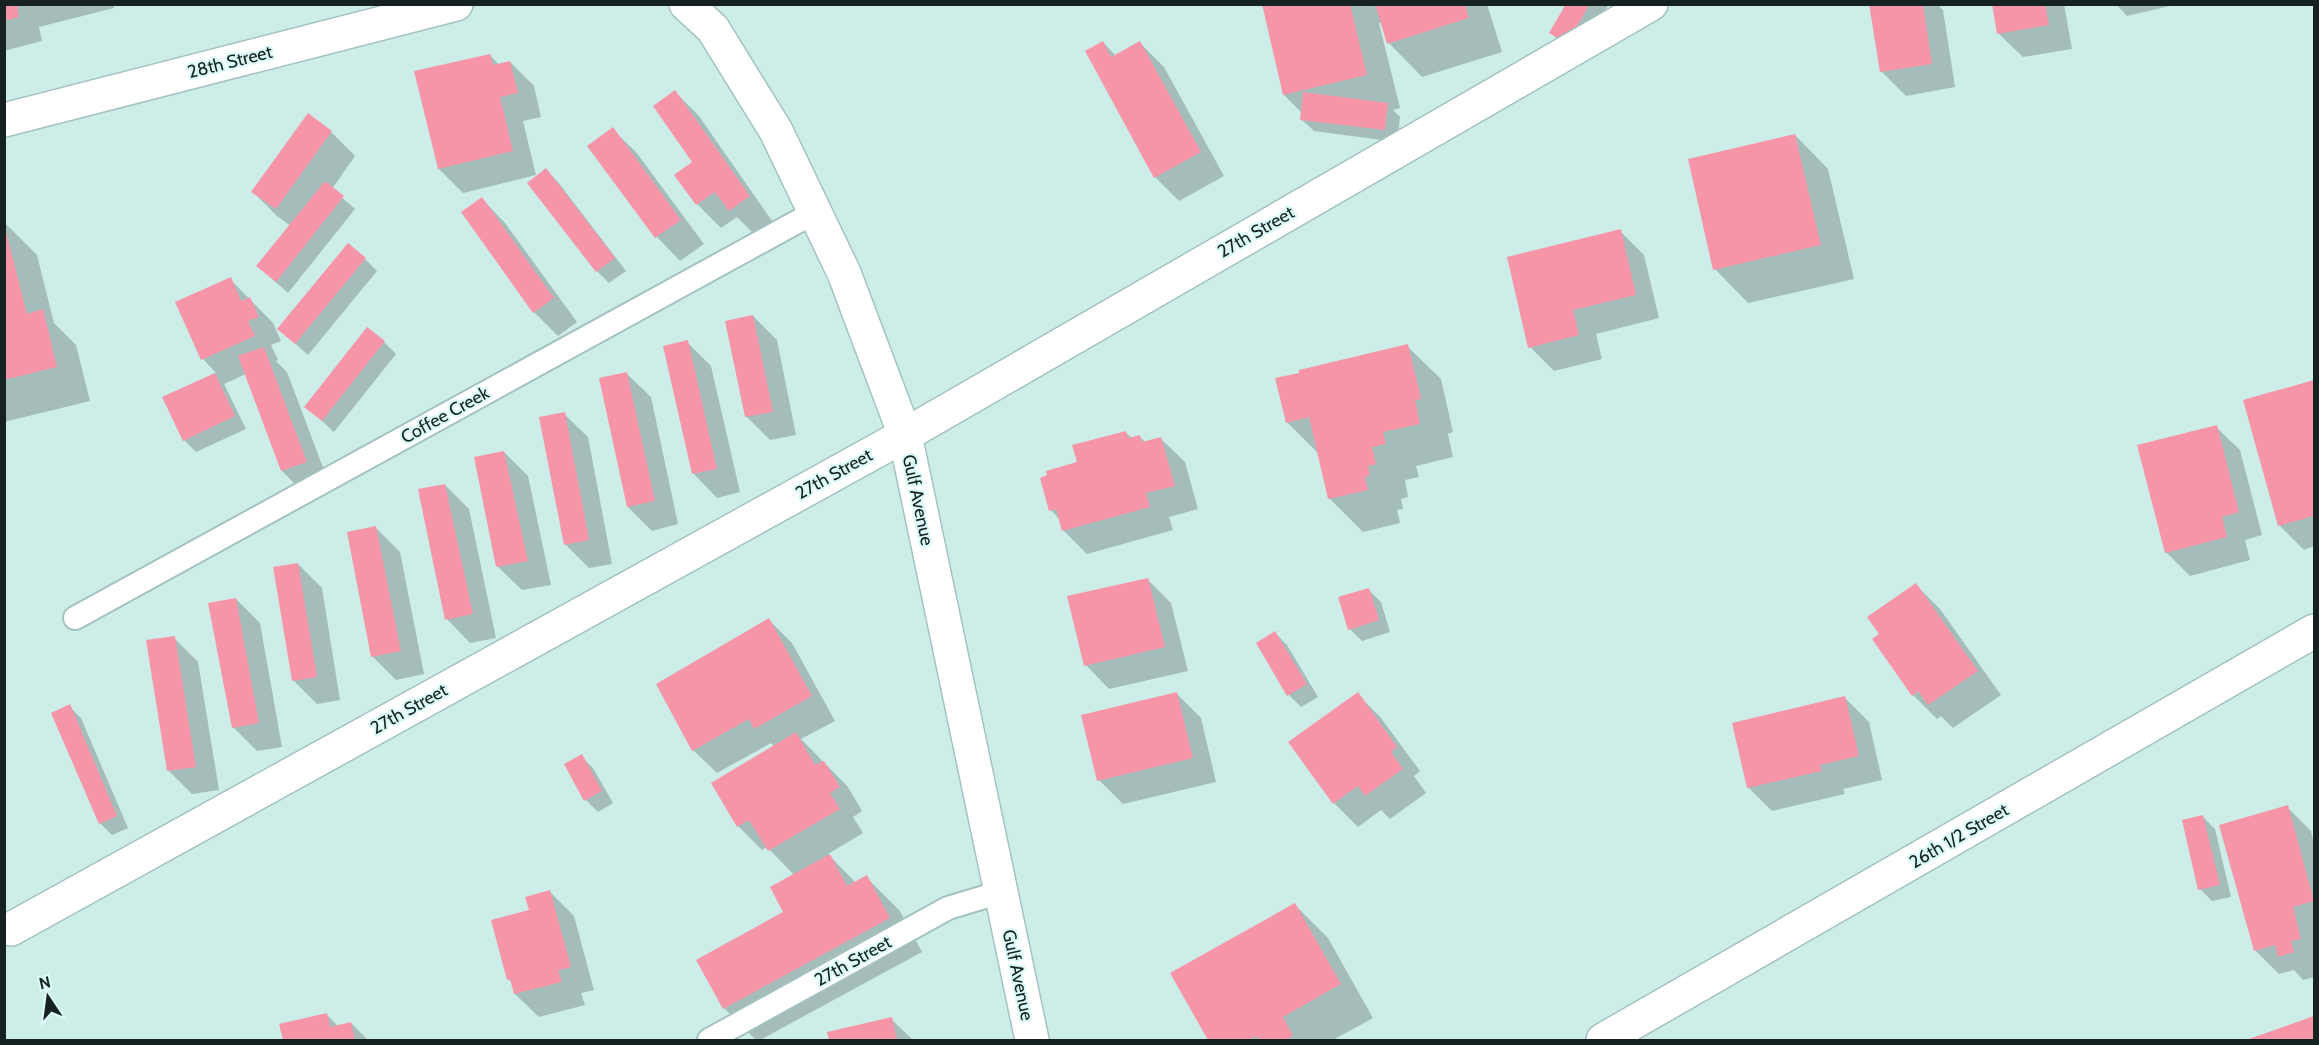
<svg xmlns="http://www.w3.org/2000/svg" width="2319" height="1045" font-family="Cabin,sans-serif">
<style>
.shadow{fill:#0003}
.building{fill:#f695a7}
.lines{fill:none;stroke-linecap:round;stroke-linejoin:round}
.service-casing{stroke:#a4c3c0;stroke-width:26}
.minor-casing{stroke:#a4c3c0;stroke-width:36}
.tertiary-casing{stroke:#a4c3c0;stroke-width:36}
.service{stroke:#fff;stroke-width:22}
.minor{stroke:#fff;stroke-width:33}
.tertiary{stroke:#fff;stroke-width:33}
.labels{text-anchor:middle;stroke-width:4.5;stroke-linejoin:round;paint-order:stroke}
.street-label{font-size:18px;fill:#162221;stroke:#dafaf7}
</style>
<rect width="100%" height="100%" fill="#cdede9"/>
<path class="shadow" d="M4,4H113L114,8L39,27L42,41L4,51Z
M1263,4H1487L1502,52L1422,77L1389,43L1382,22L1379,23L1400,108L1393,110L1400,117L1397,142L1314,131L1301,119L1302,113L1284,95Z
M1568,4H1609L1579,54L1563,45L1551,33Z
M1871,4H1937L1943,10L1955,87L1906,96L1882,72Z
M1994,4H2064L2072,49L2023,57L1999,34Z
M2116,4H2178L2127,16Z
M1103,42L1116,56L1140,43L1164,67L1224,176L1179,201L1155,177Z
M490,55L499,65L510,62L534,86L541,117L523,121L536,175L463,193L439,169L416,72Z
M675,92L699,116L772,221L754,234L737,217L721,228L697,204L694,162Z
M612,129L636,152L704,244L680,261L657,237L589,146Z
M331,132L355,156L332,189L355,209L288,293L258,266L291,226L277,216L253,192Z
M1795,135L1828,169L1854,279L1748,303L1715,269Z
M546,170L558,182L626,271L609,283L597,271Z
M482,199L505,223L577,322L558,336L534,312Z
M4,222L37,255L54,323L76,345L90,401L4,422Z
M1620,231L1644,255L1659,318L1596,334L1602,359L1554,371L1530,347Z
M365,259L377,271L308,355L279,329Z
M230,279L273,323L281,341L271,345L278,360L276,361L287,372L330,486L306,495L282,471L246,374L224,384L246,429L196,452L184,440L164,397L216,373L203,359L177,302Z
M753,316L777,340L796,435L770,440L746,416Z
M384,342L396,354L334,432L306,406Z
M687,342L711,366L740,492L717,498L694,474L665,347Z
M1407,346L1441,379L1453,432L1448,434L1453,457L1416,466L1419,477L1405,480L1408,497L1401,499L1403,509L1397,510L1400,523L1363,532L1329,498L1319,454L1287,422Z
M627,374L651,397L678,524L652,531L628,507Z
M2314,381V546L2304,550L2280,526L2245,401Z
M564,414L588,437L612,564L589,568L565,544Z
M2216,427L2240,450L2262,535L2245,540L2250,560L2190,576L2166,552Z
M1125,432L1132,438L1140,437L1146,443L1161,439L1185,462L1198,509L1169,517L1173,530L1087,554L1063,530L1061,521L1051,510L1079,463Z
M504,452L528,476L551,585L522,590L498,567Z
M445,485L469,509L496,638L470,643L447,619Z
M376,528L400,552L424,674L396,680L372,656Z
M298,564L322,588L340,700L317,704L293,680Z
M1148,580L1171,603L1188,671L1109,689L1086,665Z
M1916,585L1940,609L2001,695L1953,728L1941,716L1937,719L1913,695L1875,639L1881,634Z
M1369,590L1381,602L1390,632L1362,641L1350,629Z
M236,599L260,623L282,747L257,751L233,727Z
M769,620L792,643L835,721L801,739L848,787L862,811L853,817L863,833L828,854L856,883L866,877L900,911L922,952L760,1040H756L724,1008L785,912L795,876L767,847L762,850L738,826L774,747L771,743L717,773L693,750Z
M1275,633L1287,645L1318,697L1301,707L1289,695Z
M174,638L198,662L219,790L192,794L168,770Z
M1177,694L1201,718L1216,782L1123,804L1099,780Z
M1357,694L1381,718L1420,771L1414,776L1426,793L1390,819L1381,810L1358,827L1334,803L1290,743Z
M1845,698L1869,722L1882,780L1843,789L1845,794L1772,811L1748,787Z
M69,706L81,718L128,828L112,835L100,823Z
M581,756L593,768L613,803L598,812L586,800Z
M2287,807L2311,831L2314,844V977L2303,980L2294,970L2279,974L2255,950Z
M2203,817L2215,829L2231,897L2212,901L2200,889Z
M550,892L574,916L594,990L581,993L585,1005L539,1017L515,994L512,983L508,979L531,911Z
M1294,904L1328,938L1373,1018L1333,1040H1210L1172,974Z
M326,1014L338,1026L351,1023L368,1040H285L281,1025Z
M2314,1018V1040H2249Z
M891,1019L913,1040H830L829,1033Z"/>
<path class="building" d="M4,4H17L19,17L4,21Z
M1262,4H1350L1367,75L1283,95Z
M1375,4H1465L1469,18L1387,44Z
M1566,4H1590L1567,43L1549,33Z
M1869,4H1923L1932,64L1880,72Z
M1992,4H2045L2049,25L1997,34Z
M1103,41L1111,57L1140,41L1201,152L1154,178L1085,51Z
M490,54L493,65L510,61L518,93L500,97L513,151L438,169L414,71Z
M675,90L750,196L729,211L715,192L696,205L674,175L692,162L653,106Z
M1303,92L1388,103L1385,130L1300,120Z
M308,113L332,131L276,209L251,192Z
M613,127L681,220L655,238L587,146Z
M1795,134L1821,245L1713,270L1688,159Z
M546,168L615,258L596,272L527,183Z
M325,181L344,196L276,282L256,266Z
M482,197L554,298L533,313L461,212Z
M4,224L27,314L43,309L57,367L4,380Z
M1621,229L1636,295L1573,310L1579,335L1528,348L1507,257Z
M348,243L366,258L295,344L277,329Z
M231,277L241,301L250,297L259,317L248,321L255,336L201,360L175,302Z
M753,315L773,412L745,417L725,321Z
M367,327L385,341L322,421L304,407Z
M688,340L717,469L692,474L663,346Z
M1408,344L1421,399L1415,400L1420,424L1383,432L1386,444L1372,447L1376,464L1368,466L1370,475L1365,477L1368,490L1328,499L1309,417L1286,423L1275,378L1299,373V370Z
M264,347L307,462L281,471L238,356Z
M627,372L655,501L627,507L599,378Z
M215,373L235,416L183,441L162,397Z
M2314,380V516L2278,526L2243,400Z
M565,412L589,540L564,545L539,417Z
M2217,425L2239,512L2222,517L2227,537L2165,553L2137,445Z
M1126,431L1128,438L1140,435L1142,442L1161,437L1175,486L1146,493L1150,507L1062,531L1056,509L1049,511L1040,478L1047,475L1046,471L1077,462L1072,445Z
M504,451L528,561L496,567L474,457Z
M445,484L473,614L445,620L418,489Z
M376,526L401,651L371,657L347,532Z
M298,563L317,677L292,681L273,567Z
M1148,578L1165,647L1084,666L1067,596Z
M1916,583L1978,671L1928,705L1918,691L1912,696L1872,639L1879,634L1867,617Z
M1369,588L1379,620L1348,630L1338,597Z
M236,598L259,723L232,728L208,603Z
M769,618L812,696L754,729L749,719L692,751L656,684Z
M1275,631L1307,684L1287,696L1256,643Z
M175,636L196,767L167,771L146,640Z
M1177,692L1193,758L1097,781L1081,715Z
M1358,692L1397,747L1391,752L1403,769L1365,796L1358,786L1333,804L1288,742Z
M1845,696L1859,756L1820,765L1822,771L1747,788L1732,723Z
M70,704L117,816L99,824L51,713Z
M796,732L815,765L824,761L840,787L830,793L840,809L768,851L749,820L737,827L711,783Z
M582,754L602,791L584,801L564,764Z
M2288,805L2314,901L2293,907L2301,939L2291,941L2294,952L2278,957L2275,945L2254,951L2219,825Z
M2203,815L2220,885L2198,890L2182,820Z
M830,854L847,886L867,875L890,918L723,1009L696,960L783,912L770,887Z
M550,890L571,967L558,970L562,982L514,994L510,979L507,980L491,920L529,910L525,897Z
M1295,903L1341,984L1283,1017L1293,1036L1285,1040H1259L1257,1036L1248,1040H1208L1170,973Z
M327,1013L330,1027L351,1022L355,1040H283L279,1024Z
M2314,1016V1040H2246Z
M892,1017L897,1040H829L827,1032Z"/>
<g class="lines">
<defs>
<path id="service" d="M75,618L815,212
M709,1040L948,908L1001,892"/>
<path id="minor" d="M11,929L905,435L1651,4
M1603,1040L2314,631"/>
<path id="tertiary" d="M686,4L713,29L776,131L844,273L905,435L1032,1040
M4,120L456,4"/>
</defs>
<use href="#service" class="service-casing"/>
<use href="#minor" class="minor-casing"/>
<use href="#tertiary" class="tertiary-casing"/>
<use href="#service" class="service"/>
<use href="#minor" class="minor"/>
<use href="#tertiary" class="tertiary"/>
</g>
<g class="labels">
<g class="street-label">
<text transform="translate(230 62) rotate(-14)" y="6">28th Street</text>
<text transform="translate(1256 232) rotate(-30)" y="6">27th Street</text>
<text transform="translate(445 415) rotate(-29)" y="6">Coffee Creek</text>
<text transform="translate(834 474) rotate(-29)" y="6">27th Street</text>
<text transform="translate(918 500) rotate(78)" y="6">Gulf Avenue</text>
<text transform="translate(409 709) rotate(-29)" y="6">27th Street</text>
<text transform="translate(1959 836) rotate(-30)" y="6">26th 1/2 Street</text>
<text transform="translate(853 961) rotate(-29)" y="6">27th Street</text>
<text transform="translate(1018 975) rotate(78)" y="6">Gulf Avenue</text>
</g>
</g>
<rect width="2319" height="1045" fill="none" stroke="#162221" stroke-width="12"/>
<g transform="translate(48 997) rotate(347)" stroke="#dafaf7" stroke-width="4.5" paint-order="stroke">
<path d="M0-4.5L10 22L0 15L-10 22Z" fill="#162221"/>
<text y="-9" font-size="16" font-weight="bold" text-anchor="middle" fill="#162221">N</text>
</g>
</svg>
